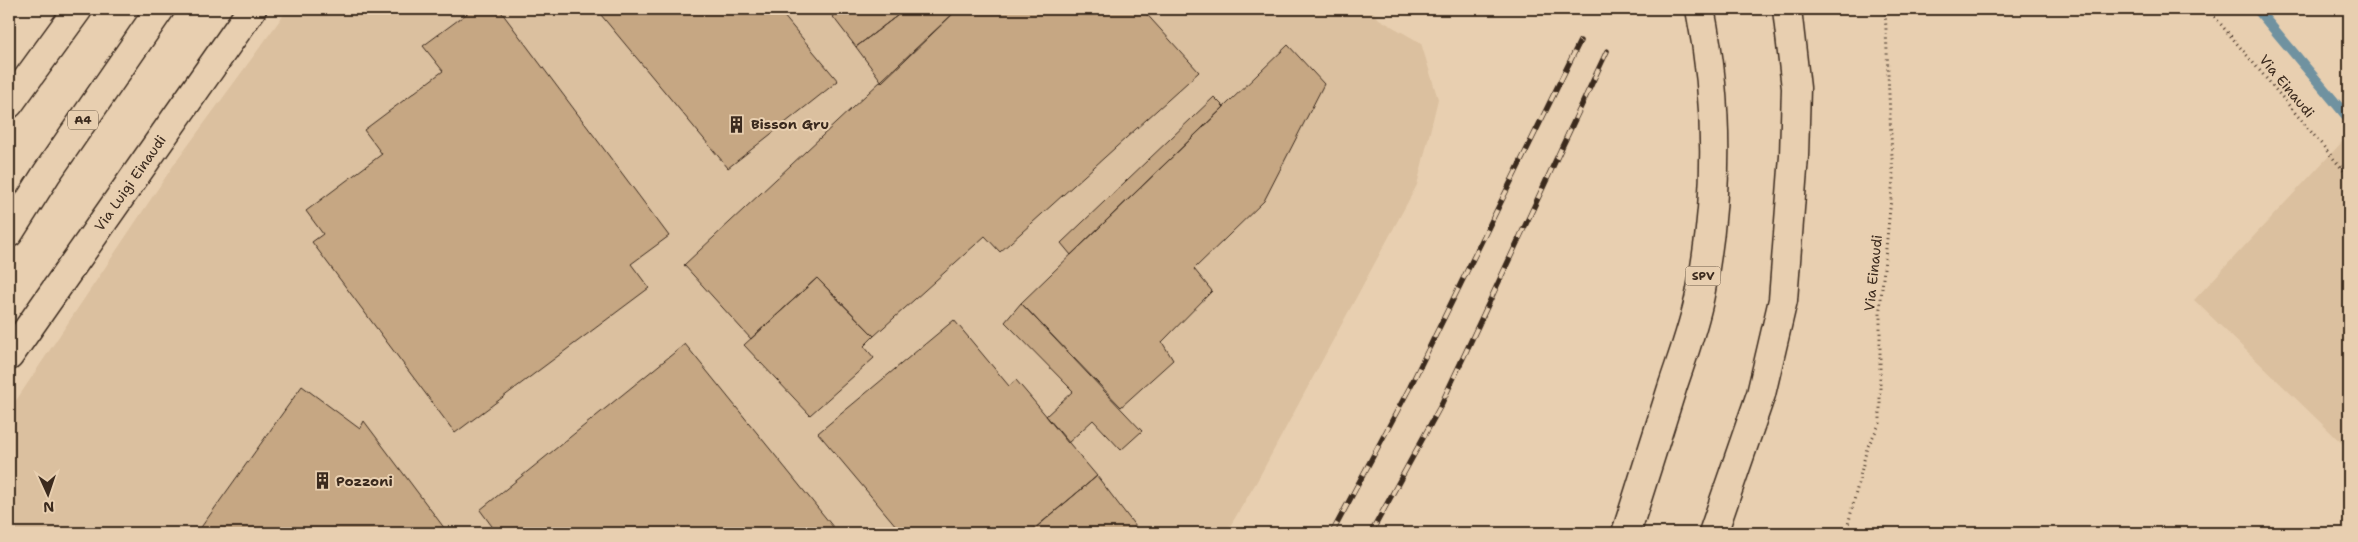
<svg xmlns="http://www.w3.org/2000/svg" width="2358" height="542" font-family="'Shantell Sans',sans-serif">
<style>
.built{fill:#dbc09f}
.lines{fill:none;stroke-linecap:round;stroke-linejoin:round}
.stream{stroke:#7092a0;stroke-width:10}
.building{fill:#c6a783;stroke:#3b2a1e}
.minor-casing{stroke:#3b2a1e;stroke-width:31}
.motorway-casing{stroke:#3b2a1e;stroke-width:31}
.path{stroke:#3b2a1e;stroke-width:3;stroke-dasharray:1 4;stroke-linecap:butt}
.minor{stroke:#e8cfb0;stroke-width:28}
.motorway{stroke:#e8cfb0;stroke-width:28}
.rail-casing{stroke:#3b2a1e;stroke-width:5.5}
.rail{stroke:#e8cfb0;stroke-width:4;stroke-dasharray:11;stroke-linecap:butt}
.labels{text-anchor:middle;stroke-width:4;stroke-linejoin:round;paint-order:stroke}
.shield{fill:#e8cfb0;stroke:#6f5c4a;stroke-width:1}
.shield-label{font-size:12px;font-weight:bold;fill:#3b2a1e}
.street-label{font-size:14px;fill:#3b2a1e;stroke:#e8cfb0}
.poi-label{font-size:14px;font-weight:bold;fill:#3b2a1e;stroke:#e8cfb0;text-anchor:start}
</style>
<rect width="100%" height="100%" fill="#e8cfb0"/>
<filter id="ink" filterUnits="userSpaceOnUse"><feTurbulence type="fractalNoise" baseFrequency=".02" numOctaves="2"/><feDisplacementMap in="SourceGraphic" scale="10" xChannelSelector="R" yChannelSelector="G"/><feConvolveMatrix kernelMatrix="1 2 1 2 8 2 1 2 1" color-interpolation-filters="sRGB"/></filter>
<g filter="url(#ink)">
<path class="built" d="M288,9H1371L1379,19L1421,43L1438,99L1417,185L1257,481L1226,533H9V411L173,166Z
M2344,140L2349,146V450L2194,300Z"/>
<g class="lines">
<path class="stream" d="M2257,9L2349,119"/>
</g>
<path class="building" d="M473,9H499L669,236L631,264L649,288L455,433L312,242L323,234L306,211L382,154L364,130L443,71L423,46Z
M596,9H778L838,81L728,168Z
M827,9H906L856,47Z
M906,9H958L882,82L856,47Z
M958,9H1142L1199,72L1000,252L985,236L874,336L817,278L751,339L684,265Z
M1288,45L1324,84L1264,201L1194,269L1212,291L1162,342L1173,360L1121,407L1021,303Z
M1214,97L1224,107L1071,255L1061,243Z
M817,278L874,336L864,346L874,358L810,415L744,345Z
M1021,303L1142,431L1121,450L1093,420L1068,443L1046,416L1073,391L1005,322Z
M954,320L1009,386L1016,380L1097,476L1029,533H902L818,433Z
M685,344L838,533H497L480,510Z
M302,386L360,429L364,421L448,533H197Z
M1097,476L1136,527L1128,533H1034L1032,531Z"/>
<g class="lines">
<defs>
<path id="minor" d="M9,356L252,9"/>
<path id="motorway" d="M9,104L78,9
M9,233L47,173L160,9
M1626,533C1642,484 1657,435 1673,385C1683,355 1694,326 1700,295C1719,201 1719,102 1700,9
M1713,533L1761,394L1783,300L1794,156L1796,88L1787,9"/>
</defs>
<use href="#minor" class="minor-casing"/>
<use href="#motorway" class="motorway-casing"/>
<path class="path" d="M2208,9L2349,177
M1846,533L1867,448L1880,423V308L1893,179L1885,9"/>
<use href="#minor" class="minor"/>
<use href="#motorway" class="motorway"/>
<defs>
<path id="rail" d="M1332,533L1410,387L1580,41
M1371,533L1440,407L1607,51"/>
</defs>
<use href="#rail" class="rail-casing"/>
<use href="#rail" class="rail"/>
</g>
</g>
<defs>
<symbol id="building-bare" viewBox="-9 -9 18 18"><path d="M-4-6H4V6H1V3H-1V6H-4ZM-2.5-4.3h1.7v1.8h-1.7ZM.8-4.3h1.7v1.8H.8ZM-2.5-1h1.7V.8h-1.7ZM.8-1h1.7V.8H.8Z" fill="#3b2a1e" stroke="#e8cfb0" stroke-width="2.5" paint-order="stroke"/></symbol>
</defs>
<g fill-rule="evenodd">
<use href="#building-bare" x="724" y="112" width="25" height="25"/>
<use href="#building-bare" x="310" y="468" width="25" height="25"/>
</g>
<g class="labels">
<g class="shield">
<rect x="68" y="110.5" width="30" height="19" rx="4"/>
<rect x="1685.5" y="266.5" width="35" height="19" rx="4"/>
</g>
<g class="shield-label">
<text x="83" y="124">A4</text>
<text x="1703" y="280">SPV</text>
</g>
<g class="street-label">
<text transform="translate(2287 86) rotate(50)" y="5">Via Einaudi</text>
<text transform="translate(130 183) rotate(-55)" y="5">Via Luigi Einaudi</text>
<text transform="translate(1873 273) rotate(-84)" y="5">Via Einaudi</text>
</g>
<g class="poi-label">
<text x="751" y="129">Bisson Gru</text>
<text x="336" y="486">Pozzoni</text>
</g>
</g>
<rect width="2358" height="542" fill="none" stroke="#e8cfb0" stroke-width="30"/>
<rect x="15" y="15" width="2328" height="512" fill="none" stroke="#3b2a1e" stroke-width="2" filter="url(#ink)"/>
<g transform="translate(48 494) rotate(177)" stroke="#e8cfb0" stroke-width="4" paint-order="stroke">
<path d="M0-4L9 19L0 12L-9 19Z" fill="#3b2a1e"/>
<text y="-8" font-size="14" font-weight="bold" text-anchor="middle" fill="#3b2a1e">N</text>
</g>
</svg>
